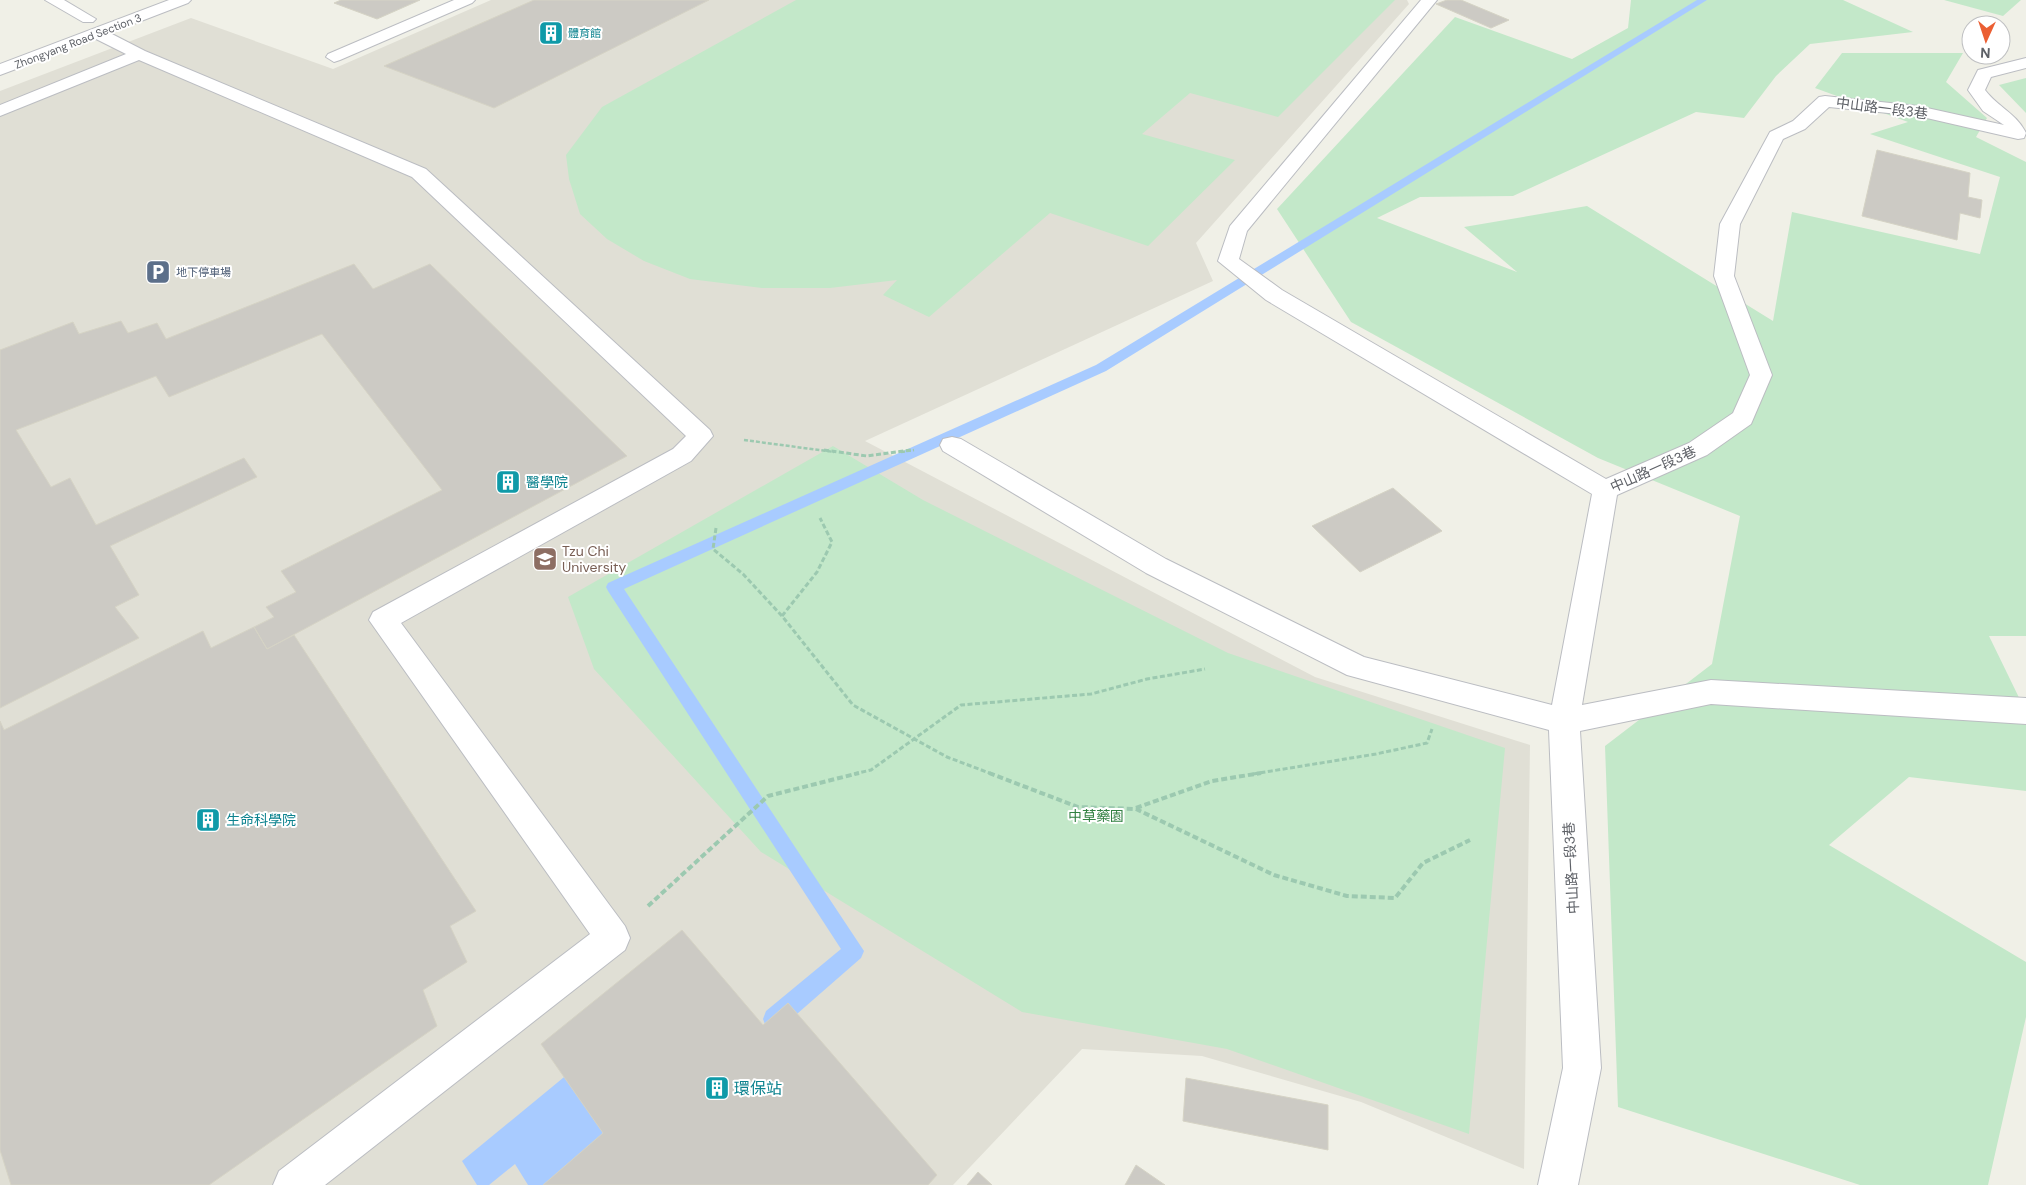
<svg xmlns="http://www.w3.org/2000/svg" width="2026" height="1185" font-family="'DM Sans','Noto Sans TC',sans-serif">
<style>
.education{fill:#e0dfd5}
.green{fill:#c3e8c9}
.water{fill:#a8cbff}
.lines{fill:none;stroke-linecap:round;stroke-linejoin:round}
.stream{fill:#a8cbff;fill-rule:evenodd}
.building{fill:#cccac4;stroke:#d5d3c5}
.minor-casing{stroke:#bbbdc2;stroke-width:2}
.path-far2{stroke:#9cc9b0;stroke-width:2.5;stroke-dasharray:4 2;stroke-linecap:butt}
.path-far1{stroke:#9cc9b0;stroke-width:3;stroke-dasharray:5 2.5;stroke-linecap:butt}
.path{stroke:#9cc9b0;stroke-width:4;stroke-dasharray:6 3;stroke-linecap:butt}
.minor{fill:#fff;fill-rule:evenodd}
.labels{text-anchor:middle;stroke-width:4;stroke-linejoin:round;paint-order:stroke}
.far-culture-label{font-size:11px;fill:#0d838f;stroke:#fff;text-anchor:start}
.far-street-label{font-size:11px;fill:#5e6167;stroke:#fff}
.far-service-label{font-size:11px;fill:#4e5e75;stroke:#fff;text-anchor:start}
.street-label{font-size:14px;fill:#5e6167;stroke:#fff}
.culture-label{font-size:14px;fill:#0d838f;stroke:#fff;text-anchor:start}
.education-label{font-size:14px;fill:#785e54;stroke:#fff;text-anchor:start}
.park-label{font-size:14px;fill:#338143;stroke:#fff}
.near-culture-label{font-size:16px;fill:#0d838f;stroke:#fff;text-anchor:start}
</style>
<rect width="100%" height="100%" fill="#f0f0e7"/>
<path class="education" d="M491,0H1407L1409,4L1196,243L1213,281L865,441L1315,677L1530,745L1524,1169L1361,1102L1202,1056L1082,1049L953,1185H0V91L191,18L333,69Z"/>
<path class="green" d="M796,0H1395L1278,117L1190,93L1142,134L1235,160L1148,246L1050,213L929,317L883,295L897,280L830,288H762L690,279L644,261L607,239L580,214L569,179L566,155L602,107Z
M1631,0H1843L1913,32L1810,44L1776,76L1744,118L1696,112L1513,196L1420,197L1377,218L1517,272L1464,227L1587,206L1773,321L1792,212L1980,254L2000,177L1870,134L1908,122L1815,88L1842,53H1963L1946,82L1987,118L1976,137L2026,162V636H1989L2026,712V791L1909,777L1829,845L2026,962V1017L1988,1185H1860L1618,1107L1605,746L1712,664L1740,516L1598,458L1351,322L1277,209L1455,17L1572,59L1628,28Z
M1944,0H2021L2003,16Z
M2026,78V113L1999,85Z
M833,446L923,500L1228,653L1505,748L1469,1134L1227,1049L1022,1012L761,852L594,669L568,597Z"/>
<path class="water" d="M586,1059L626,1117L546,1185H528L515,1164L489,1185H477L462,1161Z"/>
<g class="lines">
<path class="stream" d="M1697,0H1707L1106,371L624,589L864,951L861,958L782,1027L774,1030L766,1027L763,1019L766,1011L841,949L608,591L606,587L608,583L1096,365Z"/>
</g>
<path class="building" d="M341,0H420L377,19L334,3Z
M534,0H709L494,108L384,66Z
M1447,0H1461L1509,20L1491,28L1436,4Z
M1877,150L1970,173L1968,197L1982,200L1980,218L1960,213L1957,240L1862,216Z
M354,264L373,289L430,264L627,456L267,649L254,627L274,617L266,607L296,592L281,571L442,490L322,334L169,397L156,376L16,430L51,487L70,478L96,525L244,458L257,477L110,546L139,595L115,607L139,638L0,708V350L73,322L79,334L121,321L128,333L157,323L166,339Z
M1393,488L1442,531L1360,572L1312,526Z
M254,627L267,649L294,635L476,911L450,926L467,962L423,990L437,1026L209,1185H11L0,1150V721L4,730L203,631L211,648Z
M682,930L763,1025L788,1003L937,1175L928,1185H543L603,1133L541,1044Z
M1186,1078L1328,1105V1150L1183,1121Z
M1136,1165L1165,1185H1125Z
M978,1172L992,1185H967Z"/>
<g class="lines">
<defs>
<path id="minor" d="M45,0H64L96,19L93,22H83Z
M169,0H191L188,3L110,33L145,51L426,169L710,430L713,436L691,461L401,623L625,926L630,938L625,950L325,1185H273L279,1171L590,934L369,620L373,612L673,449L686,436L412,177L139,60L0,116V105L126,54L96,39L0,75V64Z
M454,0H475L472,3L340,60L334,62L326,57L328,54Z
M1421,0H1437L1247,231L1239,259L1282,290L1606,479L1689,443L1733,413L1750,375L1714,276L1720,224L1770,132L1793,121L1819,97L1825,96L1918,106L2004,125L1983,111L1968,90L1978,70L2026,58V68L1991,77L1985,90C1998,107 2017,114 2026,133L2024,138L2018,139L1918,116L1829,107L1805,129L1783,139L1740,224L1734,276L1772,375L1751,424L1707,455L1617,495L1582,705L1711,680L2026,698V724L1711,704L1580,731L1601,1068L1578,1185H1538L1563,1068L1549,730L1347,675L1146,573L943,451L940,445L943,439L952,437L961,439L1166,559L1364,657L1552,705L1592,494L1266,300L1218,261L1230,226Z"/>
</defs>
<use href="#minor" class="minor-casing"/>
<path class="path-far2" d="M744,440L834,452
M901,452L914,450"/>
<path class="path-far1" d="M824,450L867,456L911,450
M716,528L713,549L743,574L782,616L853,705L947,757L992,774
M782,616L817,572L832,542L820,518
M854,774L871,770L961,705L1091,694L1147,679L1205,669
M1253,774L1376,754L1427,743L1432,729"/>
<path class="path" d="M989,773L1078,807L1136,809L1274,875L1347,896L1395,898L1423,863L1470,840
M1136,808L1212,781L1261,773
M648,906L768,796L859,773"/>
<use href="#minor" class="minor"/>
</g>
<defs>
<symbol id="building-square" viewBox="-11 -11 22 22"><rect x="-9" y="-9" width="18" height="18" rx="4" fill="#0f9aa8" stroke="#fff"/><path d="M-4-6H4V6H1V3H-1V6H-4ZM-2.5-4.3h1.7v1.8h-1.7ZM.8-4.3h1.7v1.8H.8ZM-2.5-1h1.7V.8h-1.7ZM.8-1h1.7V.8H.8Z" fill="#fff"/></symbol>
<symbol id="parking-square" viewBox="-11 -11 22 22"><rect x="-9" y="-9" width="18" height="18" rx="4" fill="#5c6f8a" stroke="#fff"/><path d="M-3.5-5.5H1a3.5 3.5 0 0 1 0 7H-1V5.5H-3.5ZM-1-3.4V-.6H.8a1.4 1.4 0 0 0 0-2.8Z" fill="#fff"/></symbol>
<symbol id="university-square" viewBox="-11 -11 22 22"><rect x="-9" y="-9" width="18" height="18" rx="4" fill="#8d6e63" stroke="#fff"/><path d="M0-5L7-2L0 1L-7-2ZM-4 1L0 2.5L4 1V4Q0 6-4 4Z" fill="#fff"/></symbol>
</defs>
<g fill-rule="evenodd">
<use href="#building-square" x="537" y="19" width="28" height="28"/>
<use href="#parking-square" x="144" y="258" width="28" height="28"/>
<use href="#building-square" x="494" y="468" width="28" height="28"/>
<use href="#university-square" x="531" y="545" width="28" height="28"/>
<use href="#building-square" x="194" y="806" width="28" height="28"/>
<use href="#building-square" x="703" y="1074" width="28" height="28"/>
</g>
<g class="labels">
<g class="far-culture-label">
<text x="568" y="37">體育館</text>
</g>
<g class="far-street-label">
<text transform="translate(78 41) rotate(-21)" y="4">Zhongyang Road Section 3</text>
</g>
<g class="far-service-label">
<text x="176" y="276">地下停車場</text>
</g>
<g class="street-label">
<text transform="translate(1882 108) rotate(7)" y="5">中山路一段3巷</text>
<text transform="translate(1653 469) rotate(-24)" y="5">中山路一段3巷</text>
<text transform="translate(1571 868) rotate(-93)" y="5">中山路一段3巷</text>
</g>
<g class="culture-label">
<text x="526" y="487">醫學院</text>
<text x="226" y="825">生命科學院</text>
</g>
<g class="education-label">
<text x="562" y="556">Tzu Chi<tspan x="562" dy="16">University</tspan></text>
</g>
<g class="park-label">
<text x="1096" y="821">中草藥園</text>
</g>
<g class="near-culture-label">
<text x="734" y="1094">環保站</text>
</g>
</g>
<g transform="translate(1986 40) rotate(183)"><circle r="24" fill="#ffffff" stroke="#bfc0c2"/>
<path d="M0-4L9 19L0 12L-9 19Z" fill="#eb5f33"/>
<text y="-8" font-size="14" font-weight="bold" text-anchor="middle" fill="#5e6167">N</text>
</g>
</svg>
